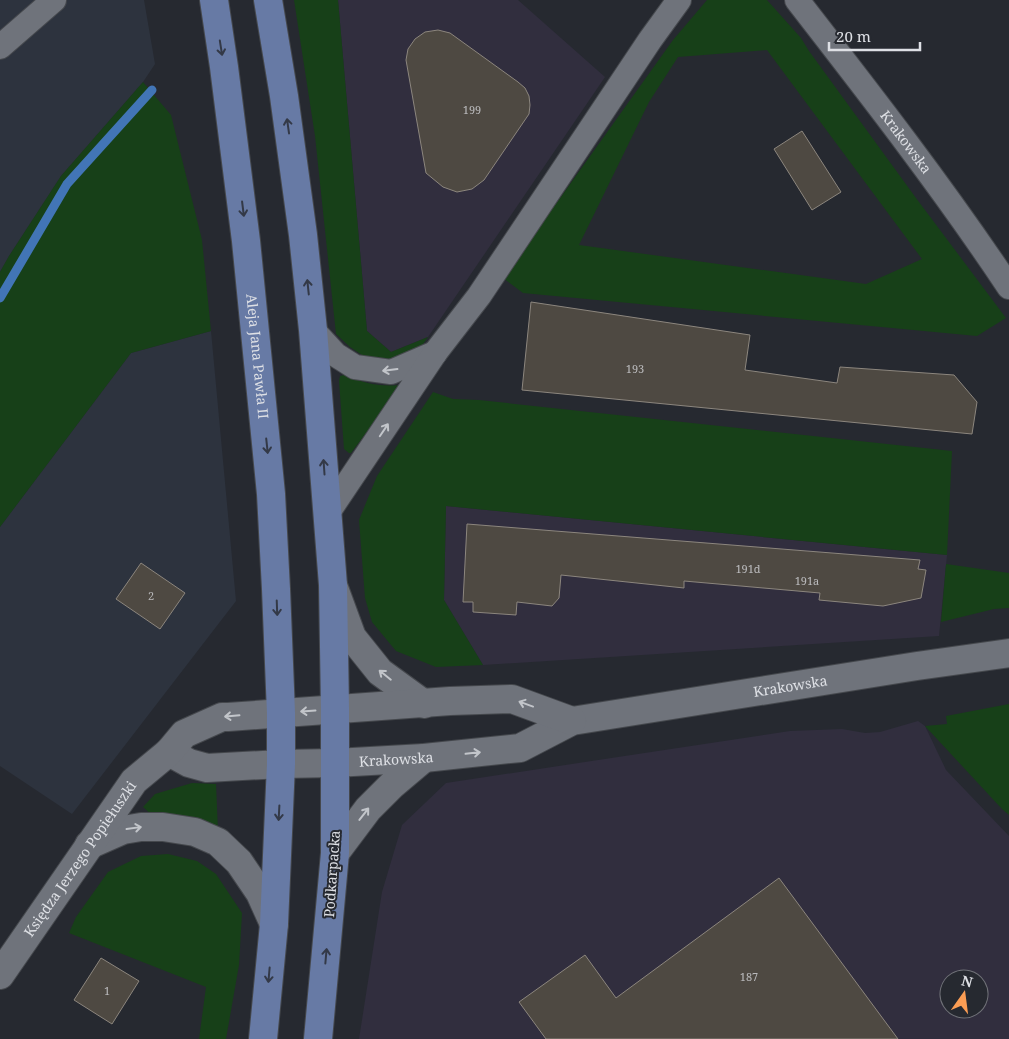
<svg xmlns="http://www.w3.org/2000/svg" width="1009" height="1039" font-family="'Noto Serif',serif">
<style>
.commercial{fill:#312e3e;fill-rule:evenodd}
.built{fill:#2d333e}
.green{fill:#174018;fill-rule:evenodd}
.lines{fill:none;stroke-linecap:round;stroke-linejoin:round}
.stream{stroke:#4275b6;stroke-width:9}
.building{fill:#4e4942;stroke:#8c867e}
.street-casing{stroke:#45484d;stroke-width:26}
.secondary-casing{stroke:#45484d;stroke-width:30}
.primary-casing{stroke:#45484d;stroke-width:30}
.street{stroke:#6f737b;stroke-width:24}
.secondary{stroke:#6f737b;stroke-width:28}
.primary{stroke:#677aa5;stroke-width:28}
.oneway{stroke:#333947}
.oneway2{stroke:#c2c5ca}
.labels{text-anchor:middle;stroke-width:4;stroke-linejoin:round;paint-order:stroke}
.number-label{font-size:11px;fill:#bababc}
.street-label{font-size:14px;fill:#dee0e5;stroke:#262930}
</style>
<rect width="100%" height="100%" fill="#262930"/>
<path class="commercial" d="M338,0H518L605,77L428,337L391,352L367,331Z
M446,506L947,555L939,636L483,665L444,600Z
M918,721L925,726L946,770L1009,836V1039H359L382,892L402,825L446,783L790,731L842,729L865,733L880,732ZM949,979H979V1009H949Z"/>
<path class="built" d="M0,0H144L155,64L143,82L61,176L9,256L0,272Z
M211,331L236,601L72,814L0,766V527L131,353Z"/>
<path class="green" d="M294,0H338L367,331L391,352L428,337L419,350L405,358L383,361L362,355L350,347L336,334L315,136Z
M707,0H767L801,38L809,51L916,198L1006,318L977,336L523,293L503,278L673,40ZM767,50L922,259L866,284L579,245L649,102L678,57Z
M143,82L171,115L202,240L211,331L131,353L0,527V272L9,256L61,176Z
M344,375C365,383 377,387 400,385V388L351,453H349L344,449L339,381L340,376Z
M433,392L453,399L479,400L952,451L947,555L446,506L444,600L483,665L436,667L396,651L372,622L365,598L359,520L377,476Z
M946,564L1009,573V608L994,609L941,622Z
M1009,704V815L1002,809L925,726L947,724L946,716Z
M192,783L216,784L218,831L192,817L153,816L143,807L155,794Z
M168,854L197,861L216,874L242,913L239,965L226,1039H199L206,987L69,933L76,917L108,872L141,856Z"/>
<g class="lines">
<path class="stream" d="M0,298L67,184L152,90"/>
</g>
<path class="building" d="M438,30L450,33L518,82L525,88L529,96L530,105L529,114L484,180L472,189L457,192L443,187L426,173L406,60L408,49L415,39L425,32Z
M802,131L841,192L812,210L774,149Z
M531,302L750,335L745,370L837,383L840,367L954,375L977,402L972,434L522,390Z
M467,524L920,560L918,569L926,570L921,598L883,606L819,600L820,593L684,581V588L561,575L559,598L552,606L517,602L516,615L473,612V602H463Z
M141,563L185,593L160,629L116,599Z
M779,878L898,1039H546L519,1002L585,955L616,998Z
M101,958L139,981L112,1024L74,1000Z"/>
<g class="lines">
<defs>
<g id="street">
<path id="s1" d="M797,0C870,94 943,188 1009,287"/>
<path d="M0,47L54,0"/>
<path d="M313,330L336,355L355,367L391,372L435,353"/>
<path d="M327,514L435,353L479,296L650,40L679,0"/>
</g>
<g id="secondary">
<path d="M334,588L352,637L380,672L424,704"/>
<path id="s2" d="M169,752L189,763L207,768L281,764L335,763L424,758L520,748L572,721L917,666L1009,653"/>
<path d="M89,845L123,830L141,827H163L195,832L218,842L239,862L260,893L274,924"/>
<path d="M335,853L368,809L392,785L424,758"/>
<path id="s3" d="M0,975L134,781L169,752L184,734L222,717H228L450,701L512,699L572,721"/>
</g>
<g id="primary">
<path id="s4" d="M214,0L224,67L246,241L271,494L276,589L281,713V764L274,924L263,1039"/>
<path d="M268,0L284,96L303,235L313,330L333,585L335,709V853L318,1039"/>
</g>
</defs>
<use href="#street" class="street-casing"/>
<use href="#secondary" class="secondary-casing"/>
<use href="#primary" class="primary-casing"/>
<use href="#street" class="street"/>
<use href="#secondary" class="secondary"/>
<use href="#primary" class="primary"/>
</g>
<defs><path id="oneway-shaft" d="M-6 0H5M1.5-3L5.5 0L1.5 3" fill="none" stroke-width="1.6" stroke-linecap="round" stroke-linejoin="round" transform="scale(1.25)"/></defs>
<g class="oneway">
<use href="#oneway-shaft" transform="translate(221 48) rotate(81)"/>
<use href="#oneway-shaft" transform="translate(288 126) rotate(-98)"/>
<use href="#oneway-shaft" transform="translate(243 209) rotate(83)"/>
<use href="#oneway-shaft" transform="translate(308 287) rotate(-96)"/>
<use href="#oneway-shaft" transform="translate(267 446) rotate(84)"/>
<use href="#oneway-shaft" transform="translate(324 467) rotate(-94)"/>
<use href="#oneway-shaft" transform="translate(277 608) rotate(88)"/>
<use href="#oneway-shaft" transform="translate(279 813) rotate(93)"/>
<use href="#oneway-shaft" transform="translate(326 956) rotate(-85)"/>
<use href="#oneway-shaft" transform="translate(269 975) rotate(95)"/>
</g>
<g class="oneway2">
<use href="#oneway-shaft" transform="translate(390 370) rotate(173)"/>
<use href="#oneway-shaft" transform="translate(384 430) rotate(-56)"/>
<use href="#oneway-shaft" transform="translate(385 675) rotate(-141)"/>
<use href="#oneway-shaft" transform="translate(526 704) rotate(-160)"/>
<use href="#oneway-shaft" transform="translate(308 711) rotate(176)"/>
<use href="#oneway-shaft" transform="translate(232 716) rotate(175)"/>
<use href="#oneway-shaft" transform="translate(473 753) rotate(-6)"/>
<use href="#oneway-shaft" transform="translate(364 814) rotate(-52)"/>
<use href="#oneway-shaft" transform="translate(134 828) rotate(-8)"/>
</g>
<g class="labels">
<g class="number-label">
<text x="472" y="114">199</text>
<text x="635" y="373">193</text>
<text x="748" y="573">191d</text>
<text x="807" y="585">191a</text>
<text x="151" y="600">2</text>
<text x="749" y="981">187</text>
<text x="107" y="995">1</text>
</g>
<g class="street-label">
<text dy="5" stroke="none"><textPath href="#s1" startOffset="179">Krakowska</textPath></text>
<text dy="5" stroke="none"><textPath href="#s4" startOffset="359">Aleja Jana Pawła II</textPath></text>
<text dy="5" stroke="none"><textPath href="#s2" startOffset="635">Krakowska</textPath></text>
<text dy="5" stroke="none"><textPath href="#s2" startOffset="231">Krakowska</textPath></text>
<text dy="5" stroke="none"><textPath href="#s3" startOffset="141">Księdza Jerzego Popiełuszki</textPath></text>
<text transform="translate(332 874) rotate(-86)" y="5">Podkarpacka</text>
</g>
</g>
<g transform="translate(964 994) rotate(14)"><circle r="24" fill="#262930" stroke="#707278"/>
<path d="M0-4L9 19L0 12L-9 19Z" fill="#fc9d54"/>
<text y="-8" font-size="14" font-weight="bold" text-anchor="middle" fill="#dee0e5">N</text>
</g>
<path d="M829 42v8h91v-8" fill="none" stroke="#dee0e5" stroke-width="2.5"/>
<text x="836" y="42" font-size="15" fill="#dee0e5" stroke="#262930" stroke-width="4" paint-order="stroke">20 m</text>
</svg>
